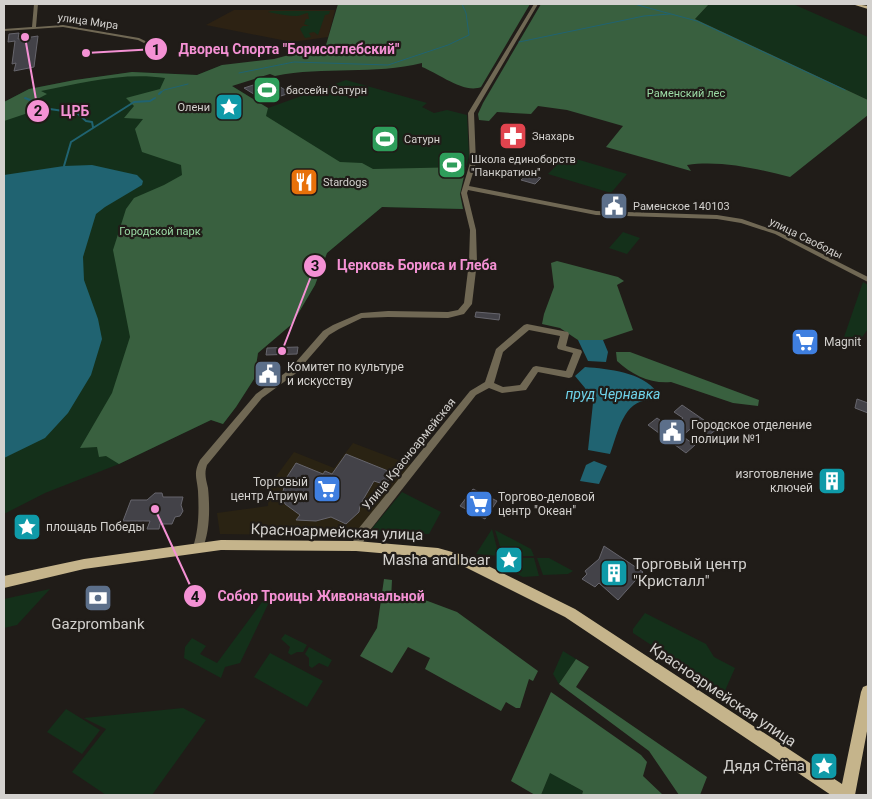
<svg xmlns="http://www.w3.org/2000/svg" width="872" height="799" font-family="Roboto,sans-serif">
<style>
.commercial{fill:#2a2313}
.education{fill:#2d2213}
.green{fill:#14301a}
.forest{fill:#39603f}
.water{fill:#206371}
.lines{fill:none;stroke-linecap:round;stroke-linejoin:round}
.stream-far1{stroke:#206371;stroke-width:1}
.stream{stroke:#206371;stroke-width:2}
.building{fill:#434248;stroke:#66656c}
.minor{fill:#706854;fill-rule:evenodd}
.major{fill:#c5b48b;fill-rule:evenodd}
.labels{text-anchor:middle;stroke-width:4.5;stroke-linejoin:round;paint-order:stroke}
.far-street-label{font-size:11px;fill:#d3d1ce;stroke:#201c18}
.far-poi-label{font-size:11px;fill:#d3d1ce;stroke:#201c18;text-anchor:start}
.far-park-label{font-size:11px;fill:#9bdba5;stroke:#201c18}
.poi-label{font-size:12px;fill:#d3d1ce;stroke:#201c18;text-anchor:start}
.street-label{font-size:12px;fill:#d3d1ce;stroke:#201c18}
.water-label{font-size:14px;font-style:italic;fill:#6fd4eb;stroke:#201c18}
.near-street-label{font-size:15px;fill:#d3d1ce;stroke:#201c18}
.near-poi-label{font-size:15px;fill:#d3d1ce;stroke:#201c18;text-anchor:end}
.leader{fill:none;stroke:#f491d4;stroke-width:2}
.callout-dot{fill:#f491d4;stroke:#201c18;stroke-width:2}
.mark-label{font-size:15px;text-anchor:middle;font-weight:bold;fill:#111}
.callout-label{font-size:14px;text-anchor:middle;font-weight:bold;fill:#f491d4;stroke:#201c18;stroke-width:4.5;stroke-linejoin:round;paint-order:stroke}
</style>
<rect width="100%" height="100%" fill="#201c18"/>
<path class="commercial" d="M353,443L411,465L356,533L351,536L220,534L217,513L268,506L269,486L294,452L334,468Z"/>
<path class="education" d="M234,10H335L328,37L292,42L206,25Z"/>
<path class="green" d="M709,4H793L868,37V100L695,19Z
M271,11H330L329,14L325,15L318,35L314,32L309,33L311,37L305,38L300,29L303,26H309L304,24L306,19H309L308,13C304,13 301,16 297,16C288,16 278,14 268,12Z
M222,65L242,82L232,86L268,108L346,80L427,103L422,107L434,113L447,110L467,115L469,155L460,194L463,209L382,207L327,253L315,285L292,324L258,353L254,379L236,407L223,424L211,420L119,464L45,493L4,514V102L29,89L75,80L132,72L197,75Z
M566,156L627,174L611,193L548,174Z
M623,232L640,238L627,254L609,248Z
M863,282L868,285V329L857,344L844,337Z
M402,492L441,512L429,534L370,531Z
M492,529L499,556L476,554Z
M495,530L531,549L534,556H503Z
M503,558H534L539,576L523,577L506,569Z
M537,558H549L573,571L568,574L543,575Z
M50,589L17,625L4,628V599Z
M268,594L271,598L240,663L225,667L221,678L184,658L185,647L192,638L206,646L200,654L217,663Z
M645,613L706,644L714,657L735,668L724,693L633,633V629Z
M285,634L307,645L303,652H297L291,655L288,653L290,647L281,639Z
M309,647L332,660L328,667L319,663L312,668L309,666V658L305,654Z
M563,651L576,659L559,684L553,674Z
M270,653L323,681L307,707L254,677Z
M183,708L206,720L152,795H106L72,772L106,729L84,718Z
M66,709L100,730L82,754L47,732Z
M550,772L583,791L582,795H541Z"/>
<path class="forest" d="M338,4H530L481,87C464,94 438,73 422,67V63C375,75 324,66 275,76L270,74L232,86L268,108L266,116L340,162L362,163L373,169L466,167L460,194L463,209L382,207L327,253L315,285L292,324L258,353L254,379L236,407L223,424L211,420L119,464L106,456L99,457L97,447L80,448L112,393L130,337L113,250L126,209L134,198L164,185L182,175L181,165L142,152L135,129L143,119L124,118L134,106L126,98L160,89L165,78C123,72 82,83 41,91L47,94L28,104L34,111L4,121V102L29,89L75,80L132,72L197,75L222,65L274,59L326,45Z
M541,4H709L695,19L868,100V115L790,177C758,169 721,160 687,165L691,171L606,147L623,126L567,110L538,106L531,114L497,112L489,121L479,120L478,114L483,103Z
M557,261L618,277L624,281L617,285L633,330L603,340H578L560,328L542,324L544,314L554,287L551,263Z
M616,352H630L759,400L758,406L733,403L671,382C651,384 632,375 617,361Z
M384,579L392,580L391,599L425,600L457,612L538,671L533,681L529,679L520,708H516L506,702L501,711L425,669L430,658L408,647L392,673L360,656L377,628Z
M576,659L589,667L576,687L707,777L700,795H679L649,751L559,684Z
M551,692L641,755L647,762L643,776L663,795H582L583,791L550,773L541,795H535L511,781Z"/>
<path class="water" d="M92,165L137,175L143,181L142,185L105,207L96,214L83,257L84,280L98,319L102,339L91,375L68,413L45,438L4,458V175L64,166Z
M578,340H603L608,352L606,362L588,361Z
M585,367C609,369 642,372 657,392L650,400C623,400 618,433 610,454L588,450L593,403L585,388L575,376Z
M594,461L607,466L599,484L580,481L586,465Z"/>
<g class="lines">
<path class="stream-far1" d="M634,4L697,21L845,90
M519,42L644,16L670,14
M239,73L294,62L388,65L448,45L469,35L466,13L462,4
M159,94L164,90L188,84"/>
<path class="stream" d="M159,94L161,92
M25,98L30,100
M33,100L37,101L43,108L77,113L86,121L92,122L93,127
M64,166L71,142L134,102L150,101L155,98"/>
</g>
<path class="building" d="M19,33L18,39L38,36L34,67L14,71L16,63L12,64L15,41L8,42L9,34Z
M269,80L290,93L265,101L244,88Z
M528,174L541,178L535,184L521,180Z
M476,312L500,314L499,320L475,317Z
M298,347L297,354L266,355L267,348Z
M857,399L868,403V413L855,408Z
M682,405L717,429L709,435L695,425L682,436L695,445L686,453L648,425L657,418L671,428L683,418L674,412Z
M346,454L393,473L389,481L383,479L380,483L374,481L360,505L359,512L346,524L331,517L316,521L296,520L300,515L285,504L282,495L287,477L296,463L323,474L325,471L332,474Z
M473,489L497,501L485,519L460,506Z
M155,493H162L163,497H183L181,505L183,511L180,516L175,517L172,524H160L159,529H147L150,521H123L131,500H147Z
M604,546L643,572L618,600L599,583L595,587L582,579L587,574L585,571L599,559Z"/>
<g class="lines">
<path class="minor" d="M34,4H38L36,27L63,25L139,38L168,52L164,53L138,40L63,27L4,31V29L32,27Z
M534,4H538L474,113L476,163L469,186L596,211L717,215L742,219L779,232L868,277V282L775,234L741,223L717,219L596,215L468,190L467,193L476,230L477,262L472,304L464,314L448,318L388,317L362,318L339,329L329,335L295,374L262,398L207,465C204,474 206,479 208,488C210,508 210,532 202,550L198,552L194,550L193,547C199,529 199,510 198,491C197,478 193,474 200,460L256,394L289,370L323,331L333,325L361,313L388,311L448,312L458,310L464,303L469,262L470,230L461,193L470,163L468,113Z
M527,324L568,332L569,334L566,346L581,350L582,352L572,377L569,378L538,372L526,390L502,393L489,388L476,395L367,534L360,549L356,551L352,549L351,546L359,528L470,391L485,382L496,349L524,325ZM529,330L560,336L557,347L558,349L573,353L566,371L536,366L533,367L520,385L503,387L494,383L503,352Z"/>
<path class="major" d="M855,4L868,6V9L855,5Z
M221,540L356,541L438,548L470,557L575,609L842,784L861,692L863,687L868,685V726L855,795H831L565,617L463,566L438,558L356,551L221,550L84,569L4,588V576L84,559Z"/>
</g>
<defs>
<symbol id="stadium-square" viewBox="-11 -11 22 22"><rect x="-9" y="-9" width="18" height="18" rx="4" fill="#2e9e5b" stroke="#201c18"/><path d="M0-5a6.5 5 0 1 0 0 10a6.5 5 0 1 0 0-10ZM-3.5-1.8h7v3.6h-7Z" fill="#fff"/></symbol>
<symbol id="sight-square" viewBox="-11 -11 22 22"><rect x="-9" y="-9" width="18" height="18" rx="4" fill="#0f9aa8" stroke="#201c18"/><path d="M0-6L1.8-2.2L6-1.7L2.9 1.2L3.7 5.4L0 3.3L-3.7 5.4L-2.9 1.2L-6-1.7L-1.8-2.2Z" fill="#fff"/></symbol>
<symbol id="pharmacy-square" viewBox="-11 -11 22 22"><rect x="-9" y="-9" width="18" height="18" rx="4" fill="#e0444e" stroke="#201c18"/><path d="M-2-6h4v4h4v4h-4v4h-4v-4h-4v-4h4Z" fill="#fff"/></symbol>
<symbol id="restaurant-square" viewBox="-11 -11 22 22"><rect x="-9" y="-9" width="18" height="18" rx="4" fill="#e8710a" stroke="#201c18"/><path d="M-5-6h1v4h1v-4h1v4h1v-4h1v5L-1.5 .5V6h-2V.5L-5-1ZM5-6V6H3V1.5H1.5Q1.5-4 5-6Z" fill="#fff"/></symbol>
<symbol id="civic-square" viewBox="-11 -11 22 22"><rect x="-9" y="-9" width="18" height="18" rx="4" fill="#5c6f8a" stroke="#201c18"/><path d="M-.6-6.5H3V-4.5H.6V-3L4-1V1h2V6H-6V1h2V-1L-.6-3ZM-1.2 2.5V6h2.4V2.5Z" fill="#fff"/></symbol>
<symbol id="supermarket-square" viewBox="-11 -11 22 22"><rect x="-9" y="-9" width="18" height="18" rx="4" fill="#3f7fe0" stroke="#201c18"/><path d="M-6-5.5h2.5l.6 2H6L4.5 2H-2.5L-4.4-4H-6ZM-1.5 3.2a1.3 1.3 0 1 0 .1 0ZM3 3.2a1.3 1.3 0 1 0 .1 0Z" fill="#fff"/></symbol>
<symbol id="building-square" viewBox="-11 -11 22 22"><rect x="-9" y="-9" width="18" height="18" rx="4" fill="#0f9aa8" stroke="#201c18"/><path d="M-4-6H4V6H1V3H-1V6H-4ZM-2.5-4.3h1.7v1.8h-1.7ZM.8-4.3h1.7v1.8H.8ZM-2.5-1h1.7V.8h-1.7ZM.8-1h1.7V.8H.8Z" fill="#fff"/></symbol>
<symbol id="bank-square" viewBox="-11 -11 22 22"><rect x="-9" y="-9" width="18" height="18" rx="4" fill="#5c6f8a" stroke="#201c18"/><path d="M-6-4H6V4H-6ZM0-2.3a2.3 2.3 0 1 0 0 4.6a2.3 2.3 0 1 0 0-4.6Z" fill="#fff"/></symbol>
</defs>
<g fill-rule="evenodd">
<use href="#stadium-square" x="251" y="74" width="32" height="32"/>
<use href="#sight-square" x="213" y="91" width="32" height="32"/>
<use href="#pharmacy-square" x="497" y="120" width="32" height="32"/>
<use href="#stadium-square" x="369" y="123" width="32" height="32"/>
<use href="#stadium-square" x="436" y="149" width="32" height="32"/>
<use href="#restaurant-square" x="288" y="166" width="32" height="32"/>
<use href="#civic-square" x="598" y="190" width="32" height="32"/>
<use href="#supermarket-square" x="789" y="326" width="32" height="32"/>
<use href="#civic-square" x="252" y="358" width="32" height="32"/>
<use href="#civic-square" x="656" y="416" width="32" height="32"/>
<use href="#building-square" x="816" y="465" width="32" height="32"/>
<use href="#supermarket-square" x="311" y="473" width="32" height="32"/>
<use href="#supermarket-square" x="463" y="488" width="32" height="32"/>
<use href="#sight-square" x="11" y="511" width="32" height="32"/>
<use href="#sight-square" x="493" y="544" width="32" height="32"/>
<use href="#building-square" x="598" y="557" width="32" height="32"/>
<use href="#bank-square" x="82" y="582" width="32" height="32"/>
<use href="#sight-square" x="808" y="750" width="32" height="32"/>
</g>
<g class="labels">
<g class="far-street-label">
<text transform="translate(88 21) rotate(8)" y="4">улица Мира</text>
<text transform="translate(806 238) rotate(26)" y="4">улица Свободы</text>
</g>
<g class="far-poi-label">
<text x="286" y="94">бассейн Сатурн</text>
<text x="210" y="111" text-anchor="end">Олени</text>
<text x="532" y="140">Знахарь</text>
<text x="404" y="143">Сатурн</text>
<text x="471" y="163">Школа единоборств<tspan x="471" dy="13">"Панкратион"</tspan></text>
<text x="323" y="186">Stardogs</text>
<text x="633" y="210">Раменское 140103</text>
</g>
<g class="far-park-label">
<text x="686" y="97">Раменский лес</text>
<text x="160" y="235">Городской парк</text>
</g>
<g class="poi-label">
<text x="824" y="346">Magnit</text>
<text x="287" y="371">Комитет по культуре<tspan x="287" dy="14">и искусству</tspan></text>
<text x="691" y="429">Городское отделение<tspan x="691" dy="14">полиции №1</tspan></text>
<text x="813" y="478" text-anchor="end">изготовление<tspan x="813" dy="14">ключей</tspan></text>
<text x="308" y="486" text-anchor="end">Торговый<tspan x="308" dy="14">центр Атриум</tspan></text>
<text x="498" y="501">Торгово-деловой<tspan x="498" dy="14">центр "Океан"</tspan></text>
<text x="46" y="531">площадь Победы</text>
</g>
<g class="street-label">
<text transform="translate(409 454) rotate(-51)" y="4">Улица Красноармейская</text>
</g>
<g class="water-label">
<text x="613" y="399">пруд Чернавка</text>
</g>
<g class="near-street-label">
<text transform="translate(337 532) rotate(2)" y="5">Красноармейская улица</text>
<text transform="translate(723 695) rotate(34)" y="5">Красноармейская улица</text>
</g>
<g class="near-poi-label">
<text x="490" y="565">Masha and bear</text>
<text x="633" y="569" text-anchor="start">Торговый центр<tspan x="633" dy="17">"Кристалл"</tspan></text>
<text x="98" y="629" text-anchor="middle">Gazprombank</text>
<text x="805" y="771">Дядя Стёпа</text>
</g>
</g>
<path class="leader" d="M86 53L156 49M25 37L38 111M282 351L315 266M155 509L195 596"/>
<g class="callout-dot">
<circle cx="86" cy="53" r="5"/>
<circle cx="25" cy="37" r="5"/>
<circle cx="282" cy="351" r="5"/>
<circle cx="155" cy="509" r="5"/>
<circle cx="156" cy="49" r="12"/>
<circle cx="38" cy="111" r="12"/>
<circle cx="315" cy="266" r="12"/>
<circle cx="195" cy="596" r="12"/>
</g>
<g class="mark-label">
<text x="156" y="55">1</text>
<text x="38" y="116">2</text>
<text x="315" y="271">3</text>
<text x="195" y="602">4</text>
</g>
<g class="callout-label">
<text x="289" y="54">Дворец Спорта "Борисоглебский"</text>
<text x="75" y="116">ЦРБ</text>
<text x="417" y="270">Церковь Бориса и Глеба</text>
<text x="321" y="601">Собор Троицы Живоначальной</text>
</g>
<rect width="872" height="799" fill="none" stroke="#d3d1ce" stroke-width="10"/>
</svg>
